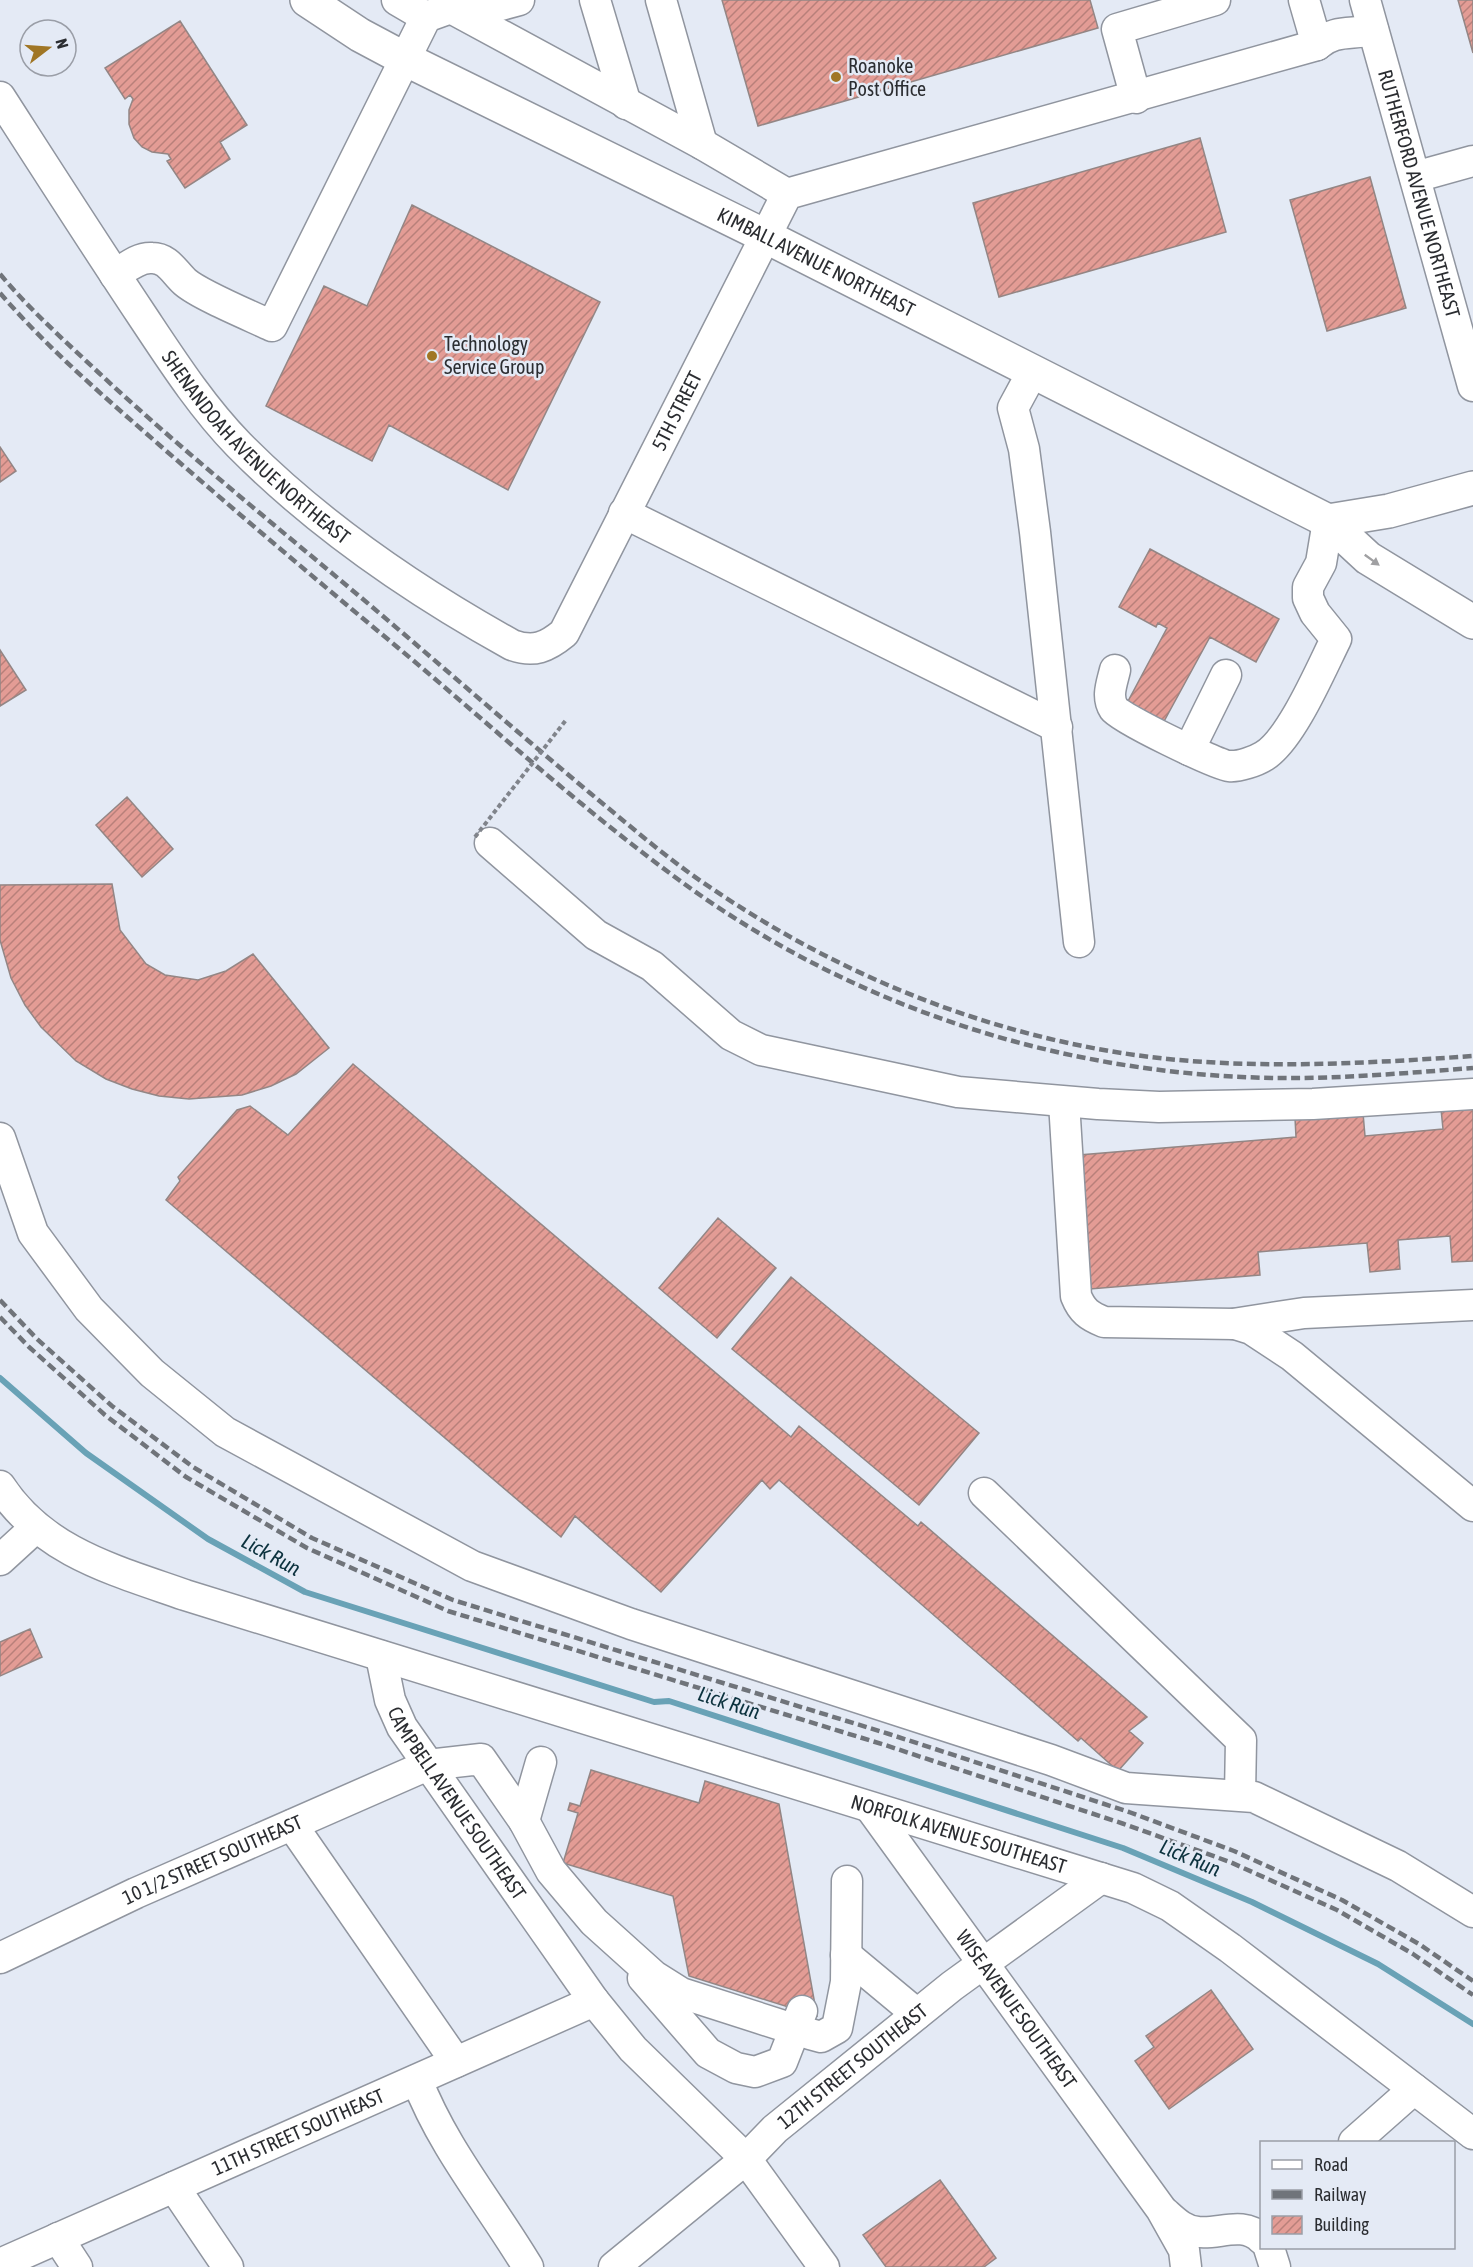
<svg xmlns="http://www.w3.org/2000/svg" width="1473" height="2267" font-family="'Asap Condensed',sans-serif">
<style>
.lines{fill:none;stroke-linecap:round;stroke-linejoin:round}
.stream{stroke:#69a2b6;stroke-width:6}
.building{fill:url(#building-hatch);stroke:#938685;stroke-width:1.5}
.minor-casing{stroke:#90959f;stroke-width:33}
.major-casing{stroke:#90959f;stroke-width:36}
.minor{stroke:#fff;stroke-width:30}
.major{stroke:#fff;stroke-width:33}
.rail{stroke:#70747a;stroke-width:4.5;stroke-dasharray:9 4.5;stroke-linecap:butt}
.path-bridge{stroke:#80848b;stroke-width:4;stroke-dasharray:4.5 3;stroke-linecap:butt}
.oneway{fill:#a0a0a2}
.poi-dot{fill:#a07625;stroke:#e4eaf5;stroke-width:2}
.labels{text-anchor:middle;stroke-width:5;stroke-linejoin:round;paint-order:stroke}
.poi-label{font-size:20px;fill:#2b2d31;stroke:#e4eaf5;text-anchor:start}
.street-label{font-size:20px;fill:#2b2d31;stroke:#e4eaf5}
.water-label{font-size:21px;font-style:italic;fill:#0c323e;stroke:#e4eaf5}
</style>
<defs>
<pattern id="building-hatch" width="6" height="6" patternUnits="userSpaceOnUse" patternTransform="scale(1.5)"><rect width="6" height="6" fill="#e39c95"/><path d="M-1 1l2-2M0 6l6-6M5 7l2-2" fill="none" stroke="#b8807a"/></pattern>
</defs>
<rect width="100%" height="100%" fill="#e4eaf5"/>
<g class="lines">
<path class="stream" d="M0,1378L86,1453L208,1539L305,1592L654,1702L669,1701L1123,1848L1252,1902L1378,1964L1473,2024"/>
</g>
<path class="building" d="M722,0H1090L1098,28L758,126Z
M1458,0H1473V53Z
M180,21L247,125L220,142L230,159L185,188L167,161L171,159L168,154L152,152L142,147L134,138L129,124V110L133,99L130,95L125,99L105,68Z
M1200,138L1226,232L999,297L973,203Z
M1370,177L1406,308L1327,331L1290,200Z
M412,205L600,302L508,490L389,425L372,461L266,406L324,286L367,306Z
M0,447L16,471L0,482Z
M1150,549L1279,619L1256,662L1210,637L1162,725L1126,705L1167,628L1158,623L1156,627L1119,607Z
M0,650L26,690L0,706Z
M127,797L173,849L142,877L96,825Z
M112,884L120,930L146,964L165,975L198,980L226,971L253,954L329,1048L296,1074L271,1086L242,1095L189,1099L159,1096L132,1089L106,1079L76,1061L41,1027L25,1005L11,978L0,940V885Z
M353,1064L791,1437L799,1426L918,1526L921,1522L1147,1717L1129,1731L1143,1743L1118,1771L1081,1738L1078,1741L779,1480L770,1489L762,1480L661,1592L575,1516L561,1537L166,1200L180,1181L178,1177L237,1110L250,1106L288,1135Z
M1473,1106V1261L1452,1262L1450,1236L1398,1240L1400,1269L1370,1272L1367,1243L1258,1252L1260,1275L1090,1289L1079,1155L1296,1137L1295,1118L1363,1113L1365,1136L1443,1129L1441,1109Z
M718,1218L776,1268L717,1338L659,1288Z
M791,1277L979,1433L919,1505L732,1349Z
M30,1629L42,1657L0,1676V1642Z
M591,1770L699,1803L705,1781L779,1804L817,2016L689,1976L673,1896L563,1863L578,1813L568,1810L570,1803L580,1806Z
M1211,1990L1253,2049L1169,2109L1135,2061L1154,2047L1146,2036Z
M940,2180L996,2258L984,2267H886L863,2235Z"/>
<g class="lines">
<defs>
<g id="minor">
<path d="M397,0L426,17"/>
<path d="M595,0L626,104"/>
<path d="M661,0L702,144"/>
<path d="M1304,0L1317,45"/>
<path id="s1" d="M1365,0L1473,386"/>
<path d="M465,15L519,0"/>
<path id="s2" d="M0,97C47,170 93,242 141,314C171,359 201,406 239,445C319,526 413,590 512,645C534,653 547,647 564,633L787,194L1317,45C1335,29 1351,35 1373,30"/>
<path d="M1136,98L1117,29L1215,0"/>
<path d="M1415,177L1473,161"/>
<path d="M115,275C126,268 138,257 152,258C168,258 174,272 185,282C200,295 251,316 272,326L426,17L451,8L702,144L787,194"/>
<path d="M1033,371L1013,408L1024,449L1035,532L1079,942"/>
<path d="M624,513L1057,727"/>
<path d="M1115,670C1112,683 1106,697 1114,709C1120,718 1217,765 1229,766C1239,767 1256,761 1264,756C1291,740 1321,669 1336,639L1315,613L1308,598V587L1321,563L1328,521"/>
<path d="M1189,750L1226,675"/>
<path d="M490,843L596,935L652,966L731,1035L761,1050L958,1092L1098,1104L1159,1107L1313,1104L1473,1094"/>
<path d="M1064,1102L1076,1296C1082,1311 1089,1316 1104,1322L1235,1324L1251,1329L1292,1356L1473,1506"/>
<path d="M0,1138L33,1233L89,1309L152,1373L225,1432L472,1566L631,1624L1051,1760L1126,1788L1254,1797L1398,1866L1473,1912"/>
<path d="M1233,1324L1304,1313L1473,1305"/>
<path id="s3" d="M0,1486C43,1552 114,1570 185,1595L1133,1888L1170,1906L1230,1948L1473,2134"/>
<path d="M984,1493L1241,1740L1240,1795"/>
<path d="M0,1560L35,1528"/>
<path id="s4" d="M381,1656L390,1700L402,1727L594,2001L633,2049L746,2159L824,2267"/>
<path id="s5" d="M872,1810L1161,2209L1184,2250L1186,2267"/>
<path d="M524,1821L541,1762"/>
<path d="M292,1825L456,2062"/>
<path d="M846,1955L917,2014"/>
<path id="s6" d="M0,1958L136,1893L428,1765L481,1759L524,1821L551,1871L594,1922L654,1976L681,1993L787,2027"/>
<path d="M643,1978L708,2053L736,2068L755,2072L782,2062L802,2011"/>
<path d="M810,2034L821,2037L837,2028L846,1982L847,1881"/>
<path d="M417,2080C443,2148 491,2205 528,2267"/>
<path d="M1354,2142L1414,2089"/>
<path d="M174,2187L228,2267"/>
<path d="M1165,2213C1175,2222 1184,2231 1198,2232C1219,2235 1242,2220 1262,2239"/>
<path d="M58,2238L77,2267"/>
<path d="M1269,2248L1275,2267"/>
<path id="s7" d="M0,2264L594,2001"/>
<path id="s8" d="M614,2267L746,2159L775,2129L952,1986L1101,1878"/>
</g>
<g id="major">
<path id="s9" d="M307,0L360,35L405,59L765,236L1328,521L1368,558L1473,622"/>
<path d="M1328,521L1389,511L1473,488"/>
</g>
</defs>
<use href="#minor" class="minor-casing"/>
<use href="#major" class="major-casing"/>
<use href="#minor" class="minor"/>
<use href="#major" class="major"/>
<path class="rail" d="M0,274C30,310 65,341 99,373C186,454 280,529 371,606C444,668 516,731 590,793C630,826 670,861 714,890C849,981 1005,1042 1168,1059C1269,1069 1372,1063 1473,1056
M0,293C49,350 108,400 164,449C239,514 314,578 390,641C486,721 578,806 679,880C852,1007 1058,1074 1273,1078C1339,1079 1407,1073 1473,1068
M0,1300L37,1339L112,1406L193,1467L312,1538L453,1600L889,1734L1129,1812L1234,1851L1342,1900L1419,1944L1473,1981
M0,1317L29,1347L105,1415L186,1477L307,1548L448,1611L885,1745L1124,1824L1230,1862L1337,1910L1413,1954L1473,1995"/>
<path class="path-bridge" d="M475,837L566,720"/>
</g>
<defs><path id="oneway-solid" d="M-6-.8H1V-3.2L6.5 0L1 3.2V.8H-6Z" transform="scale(1.5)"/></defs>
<use class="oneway" href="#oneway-solid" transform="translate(1372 560) rotate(36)"/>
<g class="poi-dot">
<circle cx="836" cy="77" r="6"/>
<circle cx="432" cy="356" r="6"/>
</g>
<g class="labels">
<g class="poi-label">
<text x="848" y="73">Roanoke<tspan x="848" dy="23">Post Office</tspan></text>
<text x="444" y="351">Technology<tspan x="444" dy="23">Service Group</tspan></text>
</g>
<g class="street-label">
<text dy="7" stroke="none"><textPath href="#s1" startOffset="201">RUTHERFORD AVENUE NORTHEAST</textPath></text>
<text dy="7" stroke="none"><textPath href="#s9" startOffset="573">KIMBALL AVENUE NORTHEAST</textPath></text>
<text dy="7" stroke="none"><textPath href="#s2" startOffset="1068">5TH STREET</textPath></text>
<text dy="7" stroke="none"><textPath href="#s2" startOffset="436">SHENANDOAH AVENUE NORTHEAST</textPath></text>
<text dy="7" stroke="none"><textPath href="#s4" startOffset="168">CAMPBELL AVENUE SOUTHEAST</textPath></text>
<text dy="7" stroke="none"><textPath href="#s3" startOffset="1029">NORFOLK AVENUE SOUTHEAST</textPath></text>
<text dy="7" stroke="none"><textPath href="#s6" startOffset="234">10 1/2 STREET SOUTHEAST</textPath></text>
<text dy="7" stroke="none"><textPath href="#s5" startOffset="246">WISE AVENUE SOUTHEAST</textPath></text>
<text dy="7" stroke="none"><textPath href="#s8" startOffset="312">12TH STREET SOUTHEAST</textPath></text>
<text dy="7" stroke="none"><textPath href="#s7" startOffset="326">11TH STREET SOUTHEAST</textPath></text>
</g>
<g class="water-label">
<text transform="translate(271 1555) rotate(29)" y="7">Lick Run</text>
<text transform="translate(729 1703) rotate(18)" y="7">Lick Run</text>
<text transform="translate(1190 1858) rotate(23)" y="7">Lick Run</text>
</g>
</g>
<rect x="1260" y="2141" width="195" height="108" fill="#e4eaf5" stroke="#9a9ea7" stroke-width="1.5"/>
<rect x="1272" y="2160" width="30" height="9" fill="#ffffff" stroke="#9a9ea7" stroke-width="1.5"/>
<text x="1314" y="2171" font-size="18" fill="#2b2d31">Road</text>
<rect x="1272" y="2190" width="30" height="9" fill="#70747a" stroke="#9a9ea7" stroke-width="1.5"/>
<text x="1314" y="2201" font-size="18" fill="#2b2d31">Railway</text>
<rect x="1272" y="2216" width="30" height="18" fill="url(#building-hatch)" stroke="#9a9ea7" stroke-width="1.5"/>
<text x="1314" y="2231" font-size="18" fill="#2b2d31">Building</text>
<g transform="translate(48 48) rotate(73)"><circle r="28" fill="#e4eaf5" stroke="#9a9ea7" stroke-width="1.5"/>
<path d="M0-4.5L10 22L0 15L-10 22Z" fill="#a07625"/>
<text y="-9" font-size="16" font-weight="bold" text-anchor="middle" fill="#2b2d31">N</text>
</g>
</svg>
